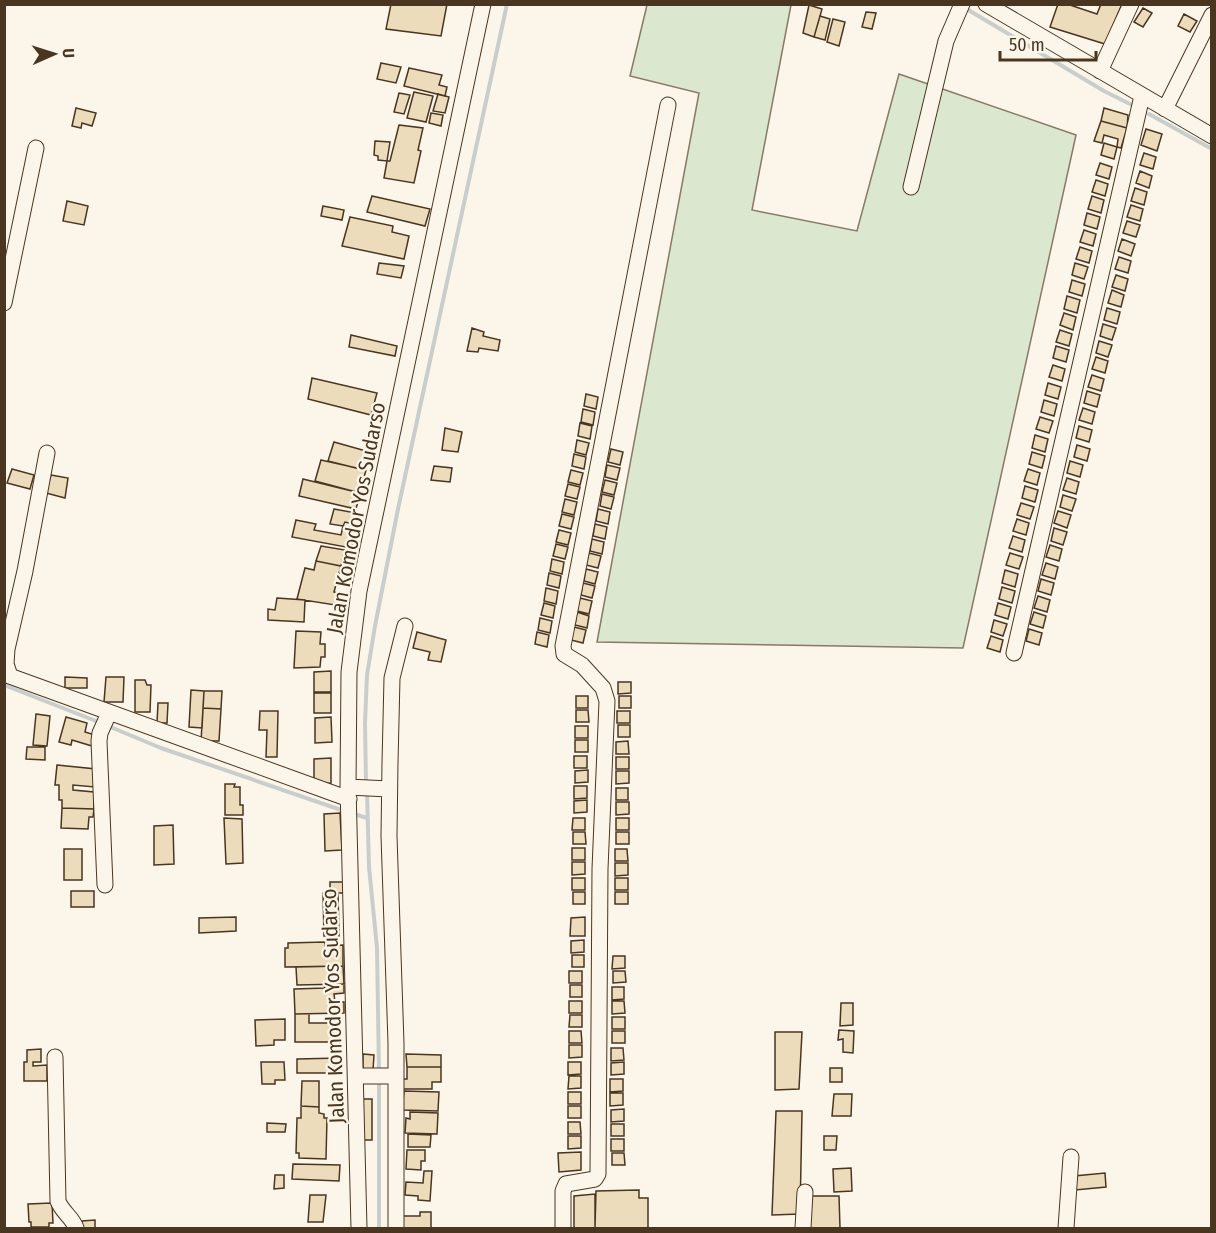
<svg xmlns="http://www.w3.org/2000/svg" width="1216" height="1233" font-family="'Fira Sans Condensed',sans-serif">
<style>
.green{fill:#dce7d0;stroke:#887966;stroke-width:1.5}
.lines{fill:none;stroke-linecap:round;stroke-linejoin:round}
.stream{stroke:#c9cecd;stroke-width:4}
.building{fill:#ecdcbc;stroke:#4a3520;stroke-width:1.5}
.minor-casing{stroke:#4a3520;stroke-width:17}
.minor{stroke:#fbf6e9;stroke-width:15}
.labels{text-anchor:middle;stroke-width:4.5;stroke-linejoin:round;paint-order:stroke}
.street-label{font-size:21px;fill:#4a3520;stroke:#fbf6e9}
</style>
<rect width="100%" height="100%" fill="#fbf6e9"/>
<path class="green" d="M647,5H791L752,210L857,231L899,74L1076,135L963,648L597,642L699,93L630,76Z"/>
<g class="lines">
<path class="stream" d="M965,8L1104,91L1130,104
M1149,114L1212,149
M4,685L101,723
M108,726L161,748L344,811
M366,784L365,723L367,675L375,626L398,509L507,4
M367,792L369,867L377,948L379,1072
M351,813L367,818
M379,1228V1079"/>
</g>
<path class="building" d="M391,4H447L441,36L386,29Z
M1058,4H1067L1097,14L1101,4H1122L1105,44L1050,27Z
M809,5L822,9L814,37L803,33Z
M1143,8L1152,13L1143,27L1134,22Z
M866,12L876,13L872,29L862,27Z
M1184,14L1197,21L1190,32L1178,26Z
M820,16L830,19L825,40L814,37Z
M833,19L845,22L839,46L827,42Z
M381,63L401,67L396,83L377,79Z
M409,68L442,75L439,85L447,87L445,96L404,86Z
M414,92L433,96L426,122L407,118Z
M399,93L410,95L404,114L394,112Z
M438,94L449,97L445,113L433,111Z
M76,108L96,113L92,126L82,123L81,128L72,126Z
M1104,108L1128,115L1127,128L1101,121Z
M431,113L443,115L441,126L429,123Z
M1101,121L1127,128L1121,148L1117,147L1118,139L1104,135L1102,143L1094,141Z
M399,125L423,128L418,150L421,151L414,183L384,178L387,161H390Z
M1146,129L1162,134L1157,151L1141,145Z
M375,141L390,142L387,161L378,160V156L374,155Z
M1104,143L1117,147L1114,159L1101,155Z
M1144,153L1156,157L1153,169L1140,165Z
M1100,163L1112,167L1109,179L1096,175Z
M1140,171L1152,176L1149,188L1136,183Z
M1096,180L1108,184L1105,196L1092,192Z
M1135,188L1147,192L1144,205L1131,201Z
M372,196L430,209L425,226L367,212Z
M1092,196L1104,200L1101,213L1088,209Z
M67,201L88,206L84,225L63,221Z
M1131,205L1143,209L1140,221L1127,217Z
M323,206L344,210L342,220L321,216Z
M1087,213L1100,217L1097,229L1084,225Z
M350,217L393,226L392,232L409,236L404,259L342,246Z
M1127,221L1140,225L1136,237L1123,233Z
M1084,230L1096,234L1093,246L1080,242Z
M1122,239L1135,244L1131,256L1118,251Z
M1080,247L1092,251L1089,263L1076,259Z
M1119,257L1131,261L1128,273L1115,269Z
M379,263L404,266L401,278L377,274Z
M1075,263L1088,267L1084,279L1072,275Z
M1116,275L1128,279L1125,291L1112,287Z
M1072,280L1085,284L1082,296L1069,292Z
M1112,290L1124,295L1121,307L1108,303Z
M1067,296L1080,300L1077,313L1064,309Z
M1107,308L1120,312L1117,324L1104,320Z
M1064,313L1076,317L1073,330L1060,325Z
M1103,324L1116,328L1112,340L1100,336Z
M472,328L484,332L483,336L500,340L498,351L479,348L478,352L467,351Z
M1060,330L1072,334L1069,346L1056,342Z
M351,335L397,346L395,356L349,347Z
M1099,341L1112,345L1108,357L1096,353Z
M1056,346L1069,350L1066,362L1053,358Z
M1096,357L1108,361L1105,373L1092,369Z
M1053,365L1065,369L1062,381L1049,377Z
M1092,375L1104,379L1101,391L1088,387Z
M312,378L377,393L371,415L308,399Z
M1048,383L1061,387L1058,399L1045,395Z
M1087,391L1100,395L1097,407L1084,403Z
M586,394L598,397L596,409L584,406Z
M1044,400L1057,404L1054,416L1041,412Z
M1083,408L1095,412L1092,424L1079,420Z
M583,409L595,412L593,425L581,422Z
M1040,417L1053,421L1049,433L1036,429Z
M580,423L592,426L590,439L578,436Z
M1079,426L1092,430L1089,442L1076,438Z
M445,428L462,432L458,452L442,450Z
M1035,435L1048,439L1045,452L1032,448Z
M577,440L589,443L586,455L575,452Z
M334,442L366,451L360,469L328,461Z
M1077,445L1090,449L1087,461L1074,457Z
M611,449L623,452L620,465L608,462Z
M1032,452L1045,456L1042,468L1029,464Z
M574,454L586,457L584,469L572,466Z
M321,460L366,470L360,493L315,481Z
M1070,461L1083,465L1080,477L1067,473Z
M607,465L620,468L617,480L605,477Z
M434,466L452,468L450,482L431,480Z
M12,469L34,475L30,489L7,483Z
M1028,469L1040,473L1037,485L1024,481Z
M571,470L583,473L580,485L568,482Z
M51,475L68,478L65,498L46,493Z
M1067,478L1079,482L1076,494L1063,490Z
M303,479L360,493L356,509L299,496Z
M605,480L617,483L614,495L602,492Z
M568,484L580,487L577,499L565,496Z
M1025,486L1038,490L1035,502L1022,498Z
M602,494L614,497L611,509L600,506Z
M1063,495L1076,499L1072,511L1060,507Z
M565,499L577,502L574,515L562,512Z
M1021,503L1034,507L1030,519L1017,515Z
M334,509L356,513L353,524L345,522L343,526L330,524Z
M598,509L610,512L608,524L596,521Z
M1058,511L1071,515L1067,528L1054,523Z
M562,514L574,517L571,529L559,526Z
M1017,519L1029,523L1026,535L1013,531Z
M296,520L316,524L314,530L341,535L343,526L356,529L351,548L292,537Z
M595,524L607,527L605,539L593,536Z
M1054,528L1067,532L1063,545L1051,541Z
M559,530L571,533L568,545L556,542Z
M1013,536L1025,540L1022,552L1009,548Z
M592,539L604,542L602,554L590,551Z
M556,544L568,547L565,559L553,556Z
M1050,545L1062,549L1059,561L1046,557Z
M321,546L345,550L341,566L316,561Z
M589,553L601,556L598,568L586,565Z
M1010,553L1023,557L1019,569L1006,565Z
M552,559L564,562L562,574L550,571Z
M316,561L341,566L334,592L338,593L335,605L297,599L305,568L314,570Z
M1046,563L1058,567L1055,579L1042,575Z
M586,569L598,572L595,584L584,581Z
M1005,570L1018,574L1015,587L1002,583Z
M549,573L561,576L559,588L547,585Z
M1041,579L1054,583L1051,595L1038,591Z
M583,583L595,586L592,598L581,595Z
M1002,587L1015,591L1012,603L999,599Z
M546,588L558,591L556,604L544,601Z
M1038,596L1050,600L1047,612L1034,608Z
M277,598L305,600L304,622L268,620V609L275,610Z
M580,598L592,601L589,614L577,611Z
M544,603L555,606L553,618L541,615Z
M998,603L1011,607L1008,619L995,615Z
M577,612L589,616L587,628L575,625Z
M1034,612L1046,616L1043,628L1030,624Z
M540,618L552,621L550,633L538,630Z
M994,620L1007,624L1003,636L991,632Z
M574,627L586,630L583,643L571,640Z
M1029,629L1042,633L1039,645L1026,641Z
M296,631L321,632L320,644H325V657H321L320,667L294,668Z
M417,632L446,640L441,662L428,660L430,652L413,648Z
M537,632L549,635L547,647L535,644Z
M991,636L1003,640L1000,652L987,648Z
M331,671V692H314V672Z
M65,677L87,678V688H65Z
M106,677H124L123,702H104Z
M135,680H145L147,685H151L150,712H135Z
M618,682H631V693L618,694Z
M191,690L204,691L202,728L189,727Z
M204,691H222L221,709L203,708Z
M314,693H331V713H314Z
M576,696H588V708H576Z
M619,696H631V708H619Z
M158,703H168L167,723H157Z
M203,708L221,709L219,741H201Z
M576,710H588L589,722H576Z
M260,711H278L277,757H266L267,730H259Z
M617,711H630V723H617Z
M36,714L50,716L47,746L33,745Z
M66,717L87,723L85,732L95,735L92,746L72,740L71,745L59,742Z
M331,717L332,742L315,743V718Z
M618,725H630V737H618Z
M575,726H588V738H575Z
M575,740H588V752H575Z
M628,741L629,754H616V742Z
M27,747H45V760L26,759Z
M574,756H587V768H574Z
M616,757H629V769H616Z
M331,758V783L314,784V759Z
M57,765L96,769L95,787L73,785V790L94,792V809L62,808V800H59V785H55Z
M588,770V782L575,783V771Z
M616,771H629V783L616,784Z
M225,784H235L234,787H240V805H243V815H225Z
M574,786H587V798L574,799Z
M616,788H628V800H616Z
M587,800V812L574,813V801Z
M616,802H629V814L616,815Z
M62,808L94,809L93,817H89L88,829L61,828Z
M340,813L342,850L325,851L324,814Z
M224,818L242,819L243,863L226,864Z
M573,818H585V830H572Z
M616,818H629V830H616Z
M173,825L174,864L154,865V826Z
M573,832H585L586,844H573Z
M616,832H629V844H616Z
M572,848H585V860H572Z
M64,849H82V880H64Z
M615,849H627L628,861H615Z
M572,862H585V874L572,875Z
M615,863H628V875L615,876Z
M572,878H585V890H572Z
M615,878H628V890H615Z
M330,882H345V893H330Z
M71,891H94V907H71Z
M573,892H585V904H573Z
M615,892H628V904H615Z
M323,893H338L339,936H324Z
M236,917V931L199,933V918Z
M585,917V936H570L571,918Z
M584,940V952L571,953V941Z
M325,942V946L343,945V966L285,967V948H288V943Z
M572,955H584V967H572Z
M613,956H625V968L612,969Z
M343,966L344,984L297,985L296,967Z
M569,971H582V983H569Z
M613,971H625L626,982L613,983Z
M344,984V993L334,994L335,1002H344V1013L295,1014L294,989L325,988L324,985Z
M570,985H582V997H570Z
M612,987H624V999L612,1000Z
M569,1001H582V1013H569Z
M612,1001H624L625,1013L612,1014Z
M841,1003H853V1025L840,1026Z
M295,1014H309V1023H333V1042H295Z
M570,1015H582V1027H569Z
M612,1017H625V1029H612Z
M285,1019V1040H274V1045L256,1046L255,1020Z
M839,1030L854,1031L853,1053L843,1052V1039L838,1040Z
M569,1031H581L582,1043H569Z
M612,1031H625V1043H612Z
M775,1032H802L799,1089L775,1090Z
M569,1045H582V1057L569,1058Z
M611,1048H623L624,1060L611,1061Z
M41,1049V1062H33V1066L47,1065V1081H24V1062H27V1050Z
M363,1054L374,1055L373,1070H363Z
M406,1054L441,1055V1067H407Z
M340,1058L341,1073H297V1059Z
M261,1062H284L285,1080H275V1084H262Z
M568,1062H581V1074L568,1075Z
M624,1062V1074L611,1075V1063Z
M407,1067H441V1082H432V1089H403V1079H407Z
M830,1068H842V1082H830Z
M569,1076H581V1088L568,1089Z
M610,1079H623V1091L610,1092Z
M302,1081H319V1107L301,1106Z
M404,1091L439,1092L438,1111L402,1110Z
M568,1092H581V1104H568Z
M610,1093H623V1105L610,1106Z
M834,1094H852L851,1116H832Z
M363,1099H372V1140H363Z
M301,1106L319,1107V1113L324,1114V1118H327L326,1159L299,1158V1153H296L297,1118H301Z
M568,1106H581V1118H568Z
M624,1109V1121L611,1122V1110Z
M776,1111H802L800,1214L772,1215Z
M410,1112L438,1113L437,1134L405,1133L406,1118L410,1119Z
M568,1122H580L581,1134H568Z
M267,1123L286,1124L285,1132H267Z
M611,1124H624V1136H611Z
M408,1134L431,1135L430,1147H408Z
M568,1136H581V1148L568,1149Z
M824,1136H837L836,1150H824Z
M611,1139H624V1151H611Z
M407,1150H425V1161H421V1170L406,1169Z
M581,1152V1170L559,1172L558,1153Z
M612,1153H624L625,1165H612Z
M293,1164L340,1165L339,1181L292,1179Z
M851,1168L852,1191L834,1192L833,1169Z
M424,1171H432L430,1201L418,1200V1196L405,1195L406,1182L423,1183Z
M1105,1173L1106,1187L1075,1190L1074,1176Z
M275,1175H284V1188L274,1189Z
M639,1190V1198H648V1228H595L596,1191Z
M595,1194V1228H574V1196Z
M310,1195H326L323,1222H308Z
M810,1196H839L840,1228H810Z
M52,1203L53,1223H49V1227H31V1222H29L28,1204Z
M420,1212H431V1228H401V1216H420Z
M95,1220V1228H82V1221Z"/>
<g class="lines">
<defs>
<path id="minor" d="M986,4L1212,136
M1100,71L1131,4
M1165,109L1212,15
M911,187L946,41L962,4
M4,303L36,148
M1014,653L1142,96
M4,674L349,799
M10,676L6,664L7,649L25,571L47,453
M348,787L389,789
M105,885L99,741L100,733L109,713
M55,1057L58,1201C62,1212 73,1218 76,1228
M356,1076H396
M359,1228L348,787L349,672L359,591L483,4
M396,1228V1043L389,836L390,763L392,678L405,626
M563,1228V1191L566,1184L595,1179L598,1174L600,869L607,701L603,688L582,665L564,654L563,646L668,105
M803,1228L805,1192
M1066,1228L1071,1157"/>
</defs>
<use href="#minor" class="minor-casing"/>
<use href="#minor" class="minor"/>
</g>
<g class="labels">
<g class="street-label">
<text transform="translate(356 518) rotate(-79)" y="7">Jalan Komodor Yos Sudarso</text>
<text transform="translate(333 1006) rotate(-92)" y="7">Jalan Komodor Yos Sudarso</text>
</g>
</g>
<rect width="1216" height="1233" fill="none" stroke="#4a3520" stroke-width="12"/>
<g transform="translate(54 54) rotate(87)" stroke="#fbf6e9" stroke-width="4.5" paint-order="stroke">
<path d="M0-4.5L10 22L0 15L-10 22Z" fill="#4a3520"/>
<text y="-9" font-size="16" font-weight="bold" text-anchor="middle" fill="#4a3520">U</text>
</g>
<path d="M1000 51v9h96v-9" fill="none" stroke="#4a3520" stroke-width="3"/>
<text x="1009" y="51" font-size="18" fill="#4a3520" stroke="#fbf6e9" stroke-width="4.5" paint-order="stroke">50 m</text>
</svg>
